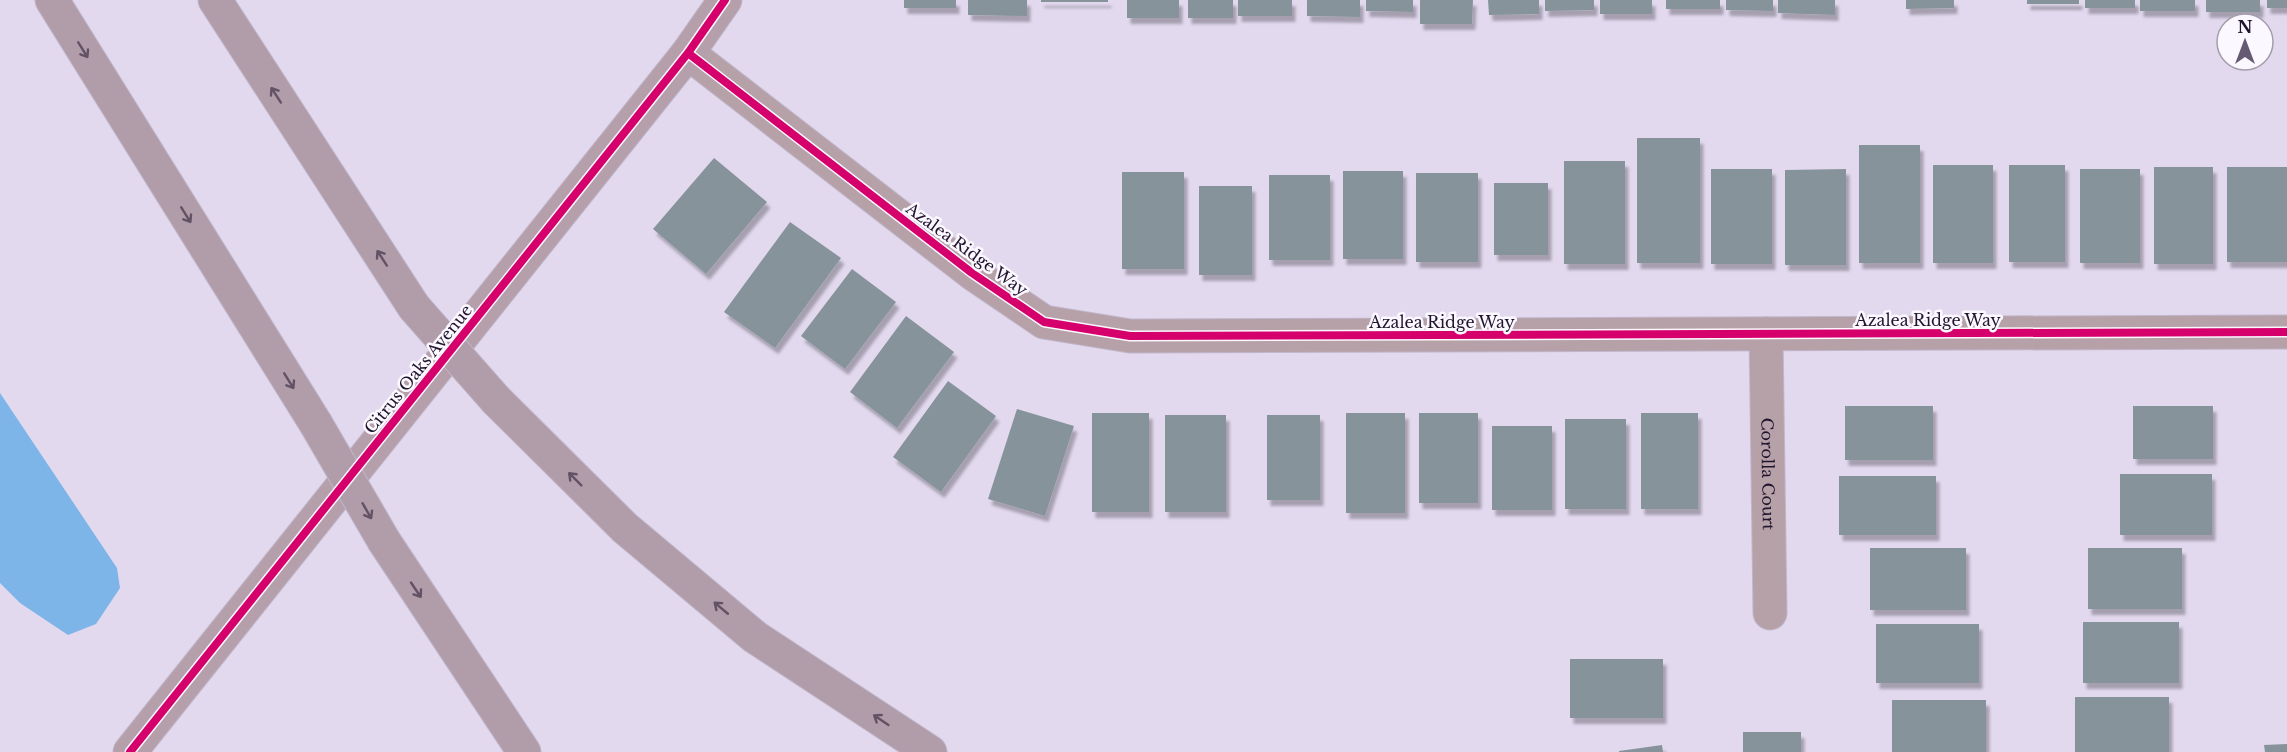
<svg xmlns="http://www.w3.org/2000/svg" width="2287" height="752" font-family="'Libre Baskerville',serif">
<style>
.water{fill:#7eb5e8}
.building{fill:#87939b;filter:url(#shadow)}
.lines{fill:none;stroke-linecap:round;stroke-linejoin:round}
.street-casing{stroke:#c0b7cb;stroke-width:35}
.secondary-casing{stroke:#c0b7cb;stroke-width:35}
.highway-casing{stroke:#c0b7cb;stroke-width:35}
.street{stroke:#b7a1a9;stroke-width:33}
.secondary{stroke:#b59faa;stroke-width:33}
.highway{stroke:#b19ca9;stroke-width:33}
.highway-bridge-casing{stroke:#c0b7cb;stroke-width:35;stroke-linecap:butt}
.highway-bridge{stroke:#b19ca9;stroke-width:33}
.cycleway-casing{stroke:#fbf8ff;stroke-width:11}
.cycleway{stroke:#d6006c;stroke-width:8}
.oneway{stroke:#625265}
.labels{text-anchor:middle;stroke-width:5;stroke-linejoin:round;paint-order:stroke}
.street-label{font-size:16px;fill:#21152e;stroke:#fbf8ff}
</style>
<defs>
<filter id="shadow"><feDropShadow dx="3.5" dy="6" stdDeviation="1.5" flood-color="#0004"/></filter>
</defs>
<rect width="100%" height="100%" fill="#e2d9ef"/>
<path class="water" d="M0,393L117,568L120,588L96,624L68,635L20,603L0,583Z"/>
<path class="building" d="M904,0H956V8H904Z
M968,0H1027V16L968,15Z
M1041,0H1108V2H1041Z
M1127,0H1179V18H1127Z
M1188,0H1233V18H1188Z
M1238,0H1292V16H1238Z
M1307,0H1360V17L1307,16Z
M1366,0H1413V12L1366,11Z
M1420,0H1473L1472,24H1420Z
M1488,0H1539V14L1489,15Z
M1545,0H1594V10L1545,11Z
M1600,0H1652V14H1600Z
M1666,0H1720V9H1666Z
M1726,0H1773V11L1726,10Z
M1778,0H1835V15L1778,13Z
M1906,0H1954V8L1906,9Z
M2027,0H2079V4H2027Z
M2085,0H2135V8H2085Z
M2140,0H2195V11H2140Z
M2206,0H2260V12H2206Z
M2267,0H2287V8H2267Z
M1637,138H1700V263H1637Z
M1859,145H1920V263H1859Z
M714,158L767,202L706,274L653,229Z
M1564,161H1625V264H1564Z
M1933,165H1993V263H1933Z
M2009,165H2065V262H2009Z
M2154,167H2213V264H2154Z
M2227,167H2287V262H2227Z
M1711,169H1772V264H1711Z
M1846,169V265H1785V170Z
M2080,169H2140V263H2080Z
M1343,171H1403V259H1343Z
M1122,172H1184V269H1122Z
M1416,173H1478V262H1416Z
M1269,175H1330V260H1269Z
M1494,183H1548V255H1494Z
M1199,186H1252V275H1199Z
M790,222L841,258L775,348L724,312Z
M852,269L896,302L845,369L801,336Z
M906,316L954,352L897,428L850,392Z
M948,381L996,416L941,492L893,457Z
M1845,406H1933V460H1845Z
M2133,406H2213V459H2133Z
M1017,409L1074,426L1045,516L988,499Z
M1092,413H1149V512H1092Z
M1346,413H1405V513H1346Z
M1419,413H1478V503H1419Z
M1641,413H1698V509H1641Z
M1165,415H1226V512H1165Z
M1267,415H1320V500H1267Z
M1565,419H1626V509H1565Z
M1492,426H1552V510H1492Z
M2120,474H2212V535H2120Z
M1839,476H1936V535H1839Z
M1870,548H1966V610H1870Z
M2088,548H2182V609H2088Z
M2083,622H2179V683H2083Z
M1876,624H1979V683H1876Z
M1570,659H1663V718H1570Z
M2075,697H2169V752H2075Z
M1892,700H1986V752H1892Z
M1743,732H1801V752H1743Z
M2287,744V752H2265L2264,745Z
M1662,745L1663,752H1619V751Z"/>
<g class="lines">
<defs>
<g id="street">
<path d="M688,53L972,273L1044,322L1130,336L2287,332"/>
<path id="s1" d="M1766,334L1770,613"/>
</g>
<path id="secondary" d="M130,752L688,53L725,0"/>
<path id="highway" d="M52,0L316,424
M215,0L414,307
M496,400L625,528L755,637L930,752
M384,541L524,752"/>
</defs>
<use href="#street" class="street-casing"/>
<use href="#secondary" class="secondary-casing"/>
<use href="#highway" class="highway-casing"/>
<use href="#street" class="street"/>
<use href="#secondary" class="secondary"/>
<use href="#highway" class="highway"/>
<defs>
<path id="highway-bridge" d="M414,307L496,400
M316,424L384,541"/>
</defs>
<use href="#highway-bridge" class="highway-bridge-casing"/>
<use href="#highway-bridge" class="highway-bridge"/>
<defs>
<path id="cycleway" d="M688,53L972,273L1044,322L1130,336L2287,332
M130,752L688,53L725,0"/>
</defs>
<use href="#cycleway" class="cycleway-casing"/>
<use href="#cycleway" class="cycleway"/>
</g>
<defs><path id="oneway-shaft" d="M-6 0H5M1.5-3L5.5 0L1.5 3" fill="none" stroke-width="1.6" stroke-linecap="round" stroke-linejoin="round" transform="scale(1.5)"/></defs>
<g class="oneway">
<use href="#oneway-shaft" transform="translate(83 50) rotate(58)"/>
<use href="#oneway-shaft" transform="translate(276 95) rotate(-123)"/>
<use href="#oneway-shaft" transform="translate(186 215) rotate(58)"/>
<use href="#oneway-shaft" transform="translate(382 258) rotate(-123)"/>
<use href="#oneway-shaft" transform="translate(289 381) rotate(58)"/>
<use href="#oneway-shaft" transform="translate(575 479) rotate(-135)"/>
<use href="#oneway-shaft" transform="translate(367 511) rotate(60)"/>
<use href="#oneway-shaft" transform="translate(416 590) rotate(56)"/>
<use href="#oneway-shaft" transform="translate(721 608) rotate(-140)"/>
<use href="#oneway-shaft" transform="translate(881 720) rotate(-146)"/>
</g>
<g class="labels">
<g class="street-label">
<text transform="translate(967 249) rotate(36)" y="6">Azalea Ridge Way</text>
<text x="1928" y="326">Azalea Ridge Way</text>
<text x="1442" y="328">Azalea Ridge Way</text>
<text transform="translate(418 369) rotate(-51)" y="6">Citrus Oaks Avenue</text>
<text dy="6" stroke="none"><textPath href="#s1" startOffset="140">Corolla Court</textPath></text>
</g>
</g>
<g transform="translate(2245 42)"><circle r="28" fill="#fbf8ff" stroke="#a49dab" stroke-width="1.5"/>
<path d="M0-4.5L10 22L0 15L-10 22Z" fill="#655a72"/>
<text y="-9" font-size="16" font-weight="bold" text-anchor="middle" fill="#21152e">N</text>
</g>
</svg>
